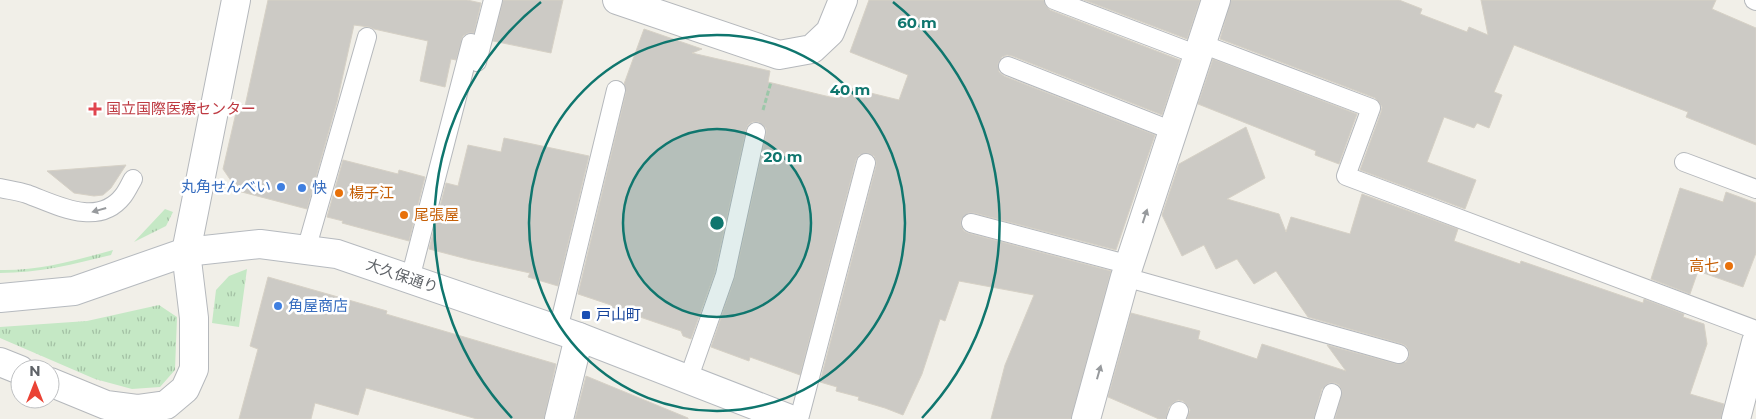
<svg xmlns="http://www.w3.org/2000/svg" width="1756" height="419" font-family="Montserrat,'Noto Sans JP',sans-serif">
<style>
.grass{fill:url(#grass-tufts)}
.building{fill:#cccac5;stroke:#d6d1c6}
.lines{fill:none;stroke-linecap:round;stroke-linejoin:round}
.service-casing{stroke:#b5b8bc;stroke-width:20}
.minor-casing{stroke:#b5b8bc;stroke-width:30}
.tertiary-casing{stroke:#b5b8bc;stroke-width:30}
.secondary-casing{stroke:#b6babf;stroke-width:30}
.path{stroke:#9cc7a9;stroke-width:3;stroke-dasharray:5 2.5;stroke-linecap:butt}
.service{stroke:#fff;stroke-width:18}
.minor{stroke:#fff;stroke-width:28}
.tertiary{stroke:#fff;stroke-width:28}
.secondary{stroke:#fff;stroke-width:28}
.oneway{fill:#979a9d}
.ring{fill:none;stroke:#0f766e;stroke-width:2.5}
.health-dot{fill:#e0444e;stroke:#fff;stroke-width:2}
.shop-dot{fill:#3f7fe0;stroke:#fff;stroke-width:2}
.food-dot{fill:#e8710a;stroke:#fff;stroke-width:2}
.transit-dot{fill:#1a4fb4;stroke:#fff;stroke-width:2}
.labels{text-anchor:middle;stroke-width:5;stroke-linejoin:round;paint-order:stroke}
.health-label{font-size:15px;fill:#be3a42;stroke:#fff;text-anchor:start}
.shop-label{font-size:15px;fill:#366cbe;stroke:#fff;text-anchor:start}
.food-label{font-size:15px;fill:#c56008;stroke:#fff;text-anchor:start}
.street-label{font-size:15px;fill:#5f6368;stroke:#fff}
.transit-label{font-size:15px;fill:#164399;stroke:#fff;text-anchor:start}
.centre{fill:#0f766e;stroke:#fff;stroke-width:2.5}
.ring-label{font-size:15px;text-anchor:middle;font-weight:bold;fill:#0f766e;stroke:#fff;stroke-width:5;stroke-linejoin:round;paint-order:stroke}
</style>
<defs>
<pattern id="grass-tufts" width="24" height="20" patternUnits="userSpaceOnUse" patternTransform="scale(1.25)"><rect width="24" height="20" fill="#c5e8c5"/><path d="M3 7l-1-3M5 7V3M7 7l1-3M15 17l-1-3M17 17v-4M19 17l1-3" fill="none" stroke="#a3c0a4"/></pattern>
</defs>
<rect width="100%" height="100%" fill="#f1efe8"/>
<path class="grass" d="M165,209L173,212L166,226L134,242Z
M113,250L111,255C75,264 38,273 0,273V270C38,271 77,260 113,250Z
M247,269L239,327L212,323L216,290L229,276Z
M159,305L177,317L175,370L160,387L132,389L95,379L0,338V327L87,321Z"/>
<path class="building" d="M268,0H467L481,3L474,33H468L463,36L456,60L451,59L445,87L420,81L428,41L374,29L369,27L354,25L337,102L307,209L238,191L223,169L238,104L245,106Z
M503,0H563L551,53L493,41Z
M869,0H1044L1046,6L1050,10L1180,60L1162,115L1012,56L1007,55L1002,57L998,63L999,72L1004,76L1155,135L1116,250L974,213H968L961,220V226L964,231L968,233L1111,271L1071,419H991L1005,365L1034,295L959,281L945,321L940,319L922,374L903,415L885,408L858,400L859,397L836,391L837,387L820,382L876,166V161L874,156L868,153L859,155L856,160L800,375L750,357L749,361L711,347L735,277L766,134V128L759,122H752L748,125L746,130L715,272L691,339L683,336L681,331L640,317L639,319L610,309L611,305L578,294L626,92L624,84L644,29L702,49L692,53L770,71L768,82L834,98L838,85L899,100L908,75L850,52Z
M1084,0H1200L1187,39Z
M1231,0H1399L1422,9L1420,14L1467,32L1469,27L1488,35L1481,0H1716L1712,9L1756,28V145L1686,117L1688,112L1514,45L1494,92L1502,95L1489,128L1477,123L1474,128L1444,117L1427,162L1476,180L1465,209L1360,170L1381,112L1382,107L1379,102L1375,98L1220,39Z
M1213,59L1357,114L1339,164L1315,155L1316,151L1198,104Z
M1246,127L1265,178L1227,199L1279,214L1286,232L1291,217L1350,234L1362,194L1458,229L1454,241L1520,264L1521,261L1643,303L1644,299L1684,314L1683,317L1704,324L1707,344L1690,394L1724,404L1721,419H1335L1342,391L1339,385L1335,383H1329L1322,389L1314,419H1187L1190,410L1187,405L1183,401L1178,400L1173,403L1169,407L1166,419H1159L1108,397L1131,313L1200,331L1198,339L1257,359L1262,344L1346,371L1327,345L1397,364L1406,362L1409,357V351L1406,346L1402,344L1308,317L1276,271L1254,284L1237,259L1216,269L1204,245L1182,256L1162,215L1179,164Z
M504,138L589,156L558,286L528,277L530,273L471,260L429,249L446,183L458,186L468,145L501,152Z
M343,160L398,174L399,170L425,177L409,241L342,223L343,221L327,217Z
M126,165L111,188L103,195L94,196L74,193L47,171Z
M1680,188L1723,202L1726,192L1756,203V253L1743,287L1698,271L1690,294L1651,279Z
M268,277L387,311L386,314L556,364L544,419H477L366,388L358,415L315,403L311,419H239L258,349L250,346Z
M586,376L688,418V419H575Z"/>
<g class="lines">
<defs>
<path id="service" d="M1054,0L1198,55
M1754,0L1756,1
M1202,44L1371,108L1346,176L1756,330
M477,62L493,0
M1008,66L1173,131
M1684,162L1756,189
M0,188C9,190 18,191 27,194C57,205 98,228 123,196C127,191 130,184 133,179
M971,223L1130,265
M306,250L367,37
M1125,277L1399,354
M410,279L471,43
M558,330L616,90
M688,380L725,275L756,132
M799,419L866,163
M1176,419L1179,411
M1324,419L1332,393"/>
<path id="minor" d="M559,419L579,337
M1086,419L1125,277L1216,0"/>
<path id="tertiary" d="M617,0L779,55L812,49L830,32L843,0
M0,362L20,370
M50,382L106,405L137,409L166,405L185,389L194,369V318L186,252L236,0
M1736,419L1756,342"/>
<path id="secondary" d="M0,298L74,291L186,252L260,244L337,254L579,337L790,419"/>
</defs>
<use href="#service" class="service-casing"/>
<use href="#minor" class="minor-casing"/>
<use href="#tertiary" class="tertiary-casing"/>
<use href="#secondary" class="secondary-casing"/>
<path class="path" d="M763,110L771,82"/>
<use href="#service" class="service"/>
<use href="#minor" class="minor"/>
<use href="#tertiary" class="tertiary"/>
<use href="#secondary" class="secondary"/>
</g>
<defs><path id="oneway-solid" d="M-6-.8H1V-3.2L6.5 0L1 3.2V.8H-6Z" transform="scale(1.25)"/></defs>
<g class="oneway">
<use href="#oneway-solid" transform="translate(99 210) rotate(164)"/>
<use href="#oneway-solid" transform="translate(1145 216) rotate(-72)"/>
<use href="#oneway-solid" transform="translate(1099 372) rotate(-74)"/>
</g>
<circle cx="717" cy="223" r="94" fill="#0f766e" fill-opacity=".12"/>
<g class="ring">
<circle cx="717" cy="223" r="94"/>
<circle cx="717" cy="223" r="188"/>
<path d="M512 418A283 283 0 0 1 541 2M893 2A283 283 0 0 1 922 418"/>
</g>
<path class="health-dot" d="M92.5 101.5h5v5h5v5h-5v5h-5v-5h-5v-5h5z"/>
<g class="shop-dot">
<circle cx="281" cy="187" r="5"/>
<circle cx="302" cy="188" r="5"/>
<circle cx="278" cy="306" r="5"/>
</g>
<g class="food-dot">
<circle cx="339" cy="193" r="5"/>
<circle cx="404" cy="215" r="5"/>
<circle cx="1729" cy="266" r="5"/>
</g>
<rect class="transit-dot" x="581" y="310" width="10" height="10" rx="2.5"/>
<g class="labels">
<g class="health-label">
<text x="106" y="114">国立国際医療センター</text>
</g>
<g class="shop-label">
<text x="271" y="192" text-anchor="end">丸角せんべい</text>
<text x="312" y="193">快</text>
<text x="288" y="311">角屋商店</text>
</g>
<g class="food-label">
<text x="349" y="198">楊子江</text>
<text x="414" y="220">尾張屋</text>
<text x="1719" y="271" text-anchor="end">高七</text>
</g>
<g class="street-label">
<text transform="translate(402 276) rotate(19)" y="5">大久保通り</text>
</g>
<g class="transit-label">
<text x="596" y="320">戸山町</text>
</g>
</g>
<circle cx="717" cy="223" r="8" class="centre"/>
<g class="ring-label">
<text x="917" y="28">60 m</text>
<text x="850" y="95">40 m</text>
<text x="783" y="162">20 m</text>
</g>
<g transform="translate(35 384)"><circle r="24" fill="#ffffff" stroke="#bfc1c3"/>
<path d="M0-4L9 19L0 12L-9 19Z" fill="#ea4335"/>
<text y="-8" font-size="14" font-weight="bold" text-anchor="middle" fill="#5f6368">N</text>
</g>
</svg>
